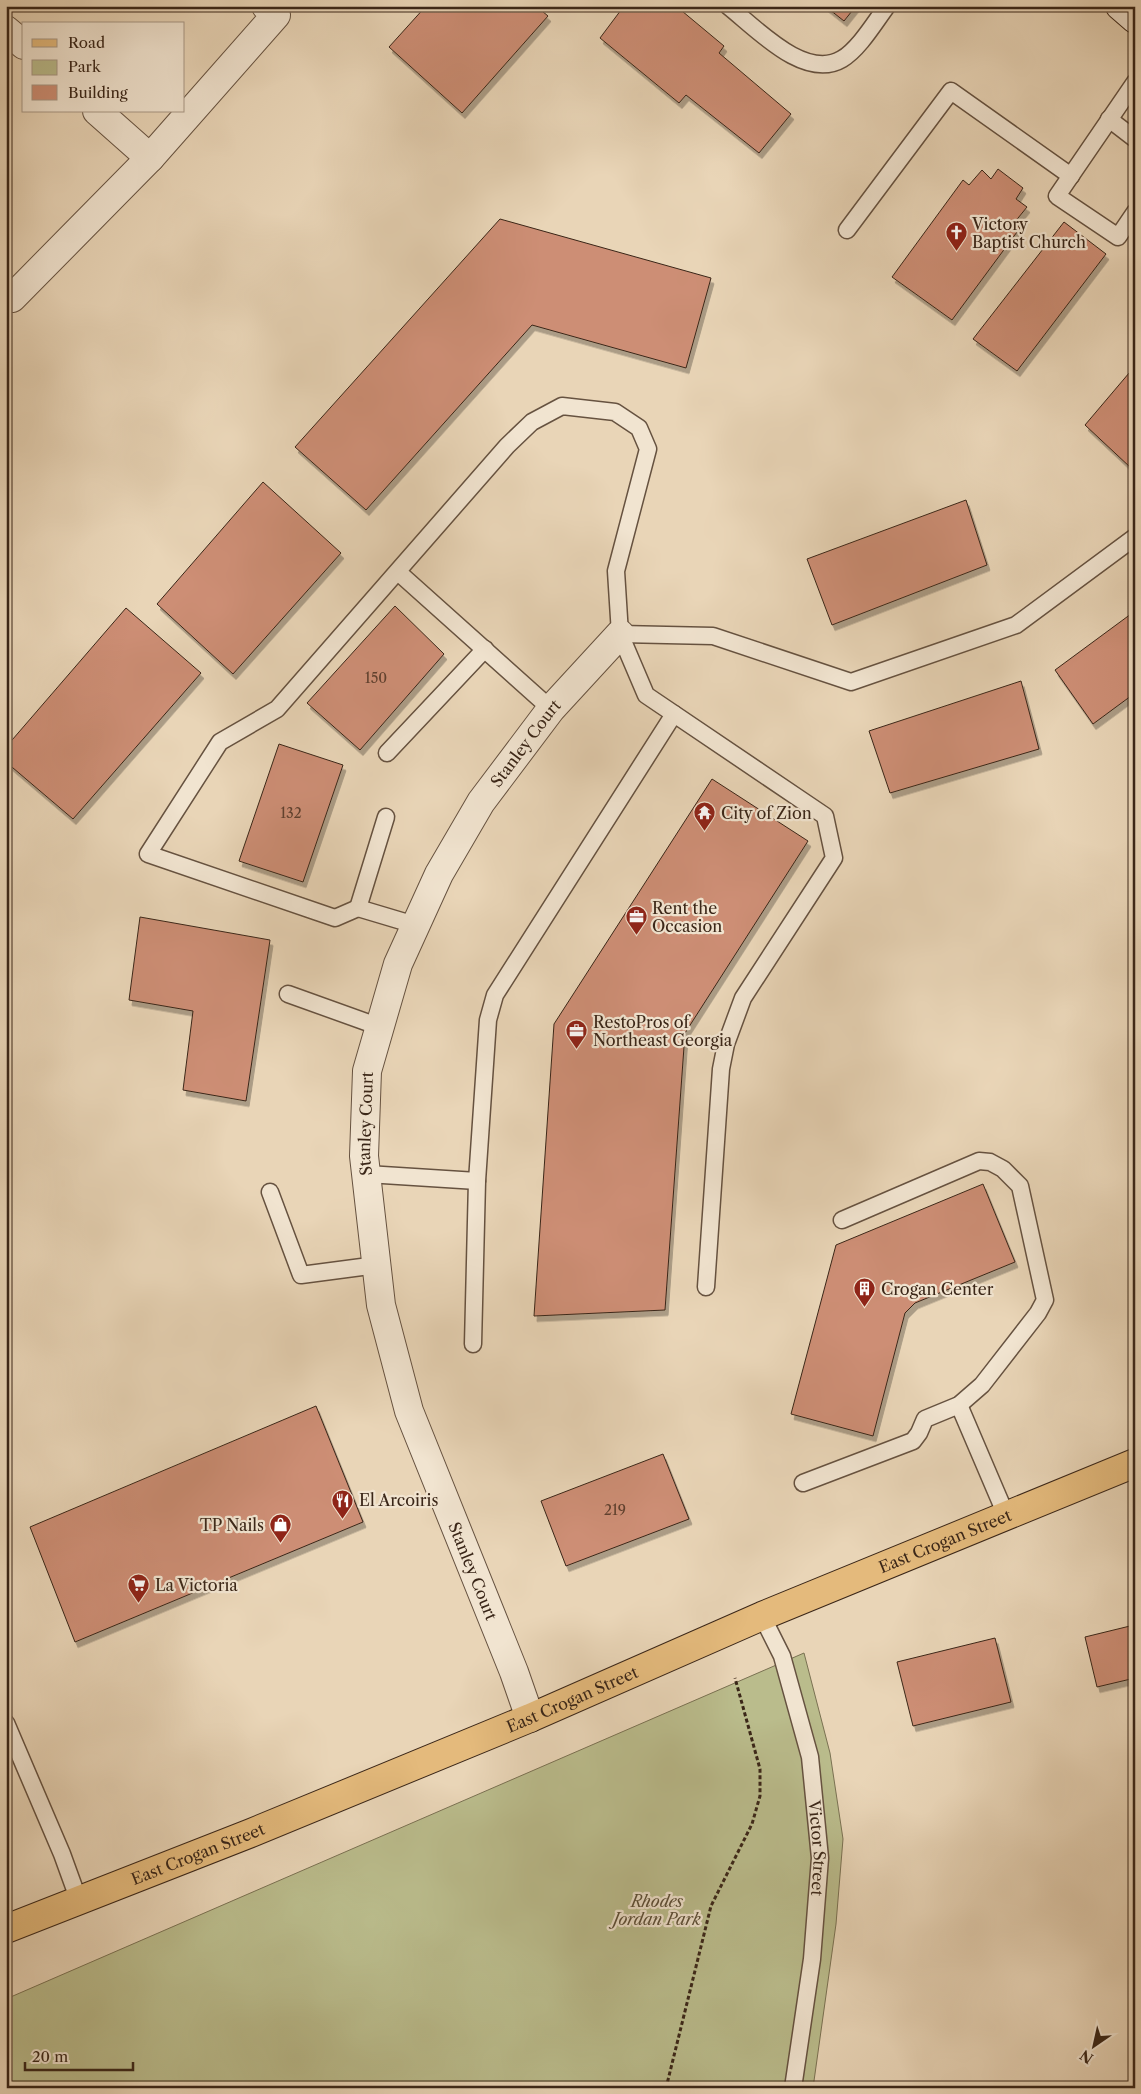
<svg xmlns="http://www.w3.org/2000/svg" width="1141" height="2094" font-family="'Libre Caslon Text',serif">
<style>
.green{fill:#babc8c;stroke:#7a7152}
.building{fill:#cd8e74;stroke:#3a2618;filter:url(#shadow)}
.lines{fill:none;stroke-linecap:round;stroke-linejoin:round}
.lane-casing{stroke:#665240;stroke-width:19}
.street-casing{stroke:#665240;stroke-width:30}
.secondary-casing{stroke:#3a2618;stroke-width:30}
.primary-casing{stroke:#3a2618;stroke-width:30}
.path{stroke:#3a2618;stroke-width:3;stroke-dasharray:4 2.5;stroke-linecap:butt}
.lane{stroke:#f1e4d0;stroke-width:16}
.street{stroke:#f1e4d0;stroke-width:28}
.secondary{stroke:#f1e4d0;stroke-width:28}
.primary{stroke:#e4ba7c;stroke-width:28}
.labels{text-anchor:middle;stroke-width:4.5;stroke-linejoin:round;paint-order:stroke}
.number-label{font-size:14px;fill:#5f402f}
.poi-label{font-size:16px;fill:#3a2618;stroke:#f1e4d0;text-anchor:start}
.street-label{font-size:16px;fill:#3a2618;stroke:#f1e4d0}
.park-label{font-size:16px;font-style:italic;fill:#5a4c35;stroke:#f1e4d0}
</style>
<defs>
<filter id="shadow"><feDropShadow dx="3" dy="5.5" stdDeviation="0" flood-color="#0004"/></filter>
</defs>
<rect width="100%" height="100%" fill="#e9d5b7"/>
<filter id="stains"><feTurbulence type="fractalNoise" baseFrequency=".004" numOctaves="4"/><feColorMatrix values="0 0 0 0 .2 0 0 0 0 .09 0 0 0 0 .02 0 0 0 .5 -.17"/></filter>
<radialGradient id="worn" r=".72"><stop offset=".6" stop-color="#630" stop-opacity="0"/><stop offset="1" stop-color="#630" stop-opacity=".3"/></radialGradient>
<path class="green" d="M804,1653L830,1753L843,1839L836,1924L813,2088H6V1999Z"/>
<path class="building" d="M426,6H536L548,16L462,113L389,47Z
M624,6H676L724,46L719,53L791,114L759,153L686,95L679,103L600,38Z
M825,6H856L844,21Z
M998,169L1023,188L1016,199L1027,207L1014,223L1020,228L952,320L892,277L963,180L969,185L982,170L991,179Z
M500,219L711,278L686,368L532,325L366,510L295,447Z
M1064,222L1106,254L1017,371L973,339Z
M1135,366V464L1131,468L1085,425Z
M263,482L341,553L233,674L157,604Z
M966,500L987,565L832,625L807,559Z
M395,606L444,654L360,750L307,703Z
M126,608L201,673L73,819L6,762V747Z
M1135,611V693L1093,724L1055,670Z
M1021,681L1039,749L890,793L869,731Z
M279,744L343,765L303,882L239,861Z
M712,779L808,841L685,1033L665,1310L534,1316L554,1024Z
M140,917L270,940L246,1101L183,1090L193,1011L129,1000Z
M983,1184L1015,1262L915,1303L905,1313L873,1436L791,1414L836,1245Z
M316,1406L363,1522L75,1642L30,1527Z
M663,1454L689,1519L566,1566L541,1501Z
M1130,1626L1135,1643V1678L1097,1687L1085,1637Z
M995,1638L1011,1702L913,1726L897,1662Z"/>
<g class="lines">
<defs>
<g id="lane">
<path d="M728,6C757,29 805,81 842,59C859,49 875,22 887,6"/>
<path d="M1135,82L1057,196L1118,237L1135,212"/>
<path d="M1109,119L1135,139"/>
<path d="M847,230L951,91L1071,176"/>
<path d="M398,572L551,709"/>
<path d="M620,634L713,636L851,682L1016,625L1135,537"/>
<path d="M387,753L485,649"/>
<path d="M358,908L386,817"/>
<path d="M415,925L358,908L335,918L148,854L220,742L277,709L507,446L532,422L562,406L615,412L639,428L648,449L616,571L620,634L646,695L825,816L834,858L743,998L726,1044L721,1069L706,1287"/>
<path d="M288,994L380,1027"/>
<path d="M367,1174L477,1181"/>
<path d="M270,1192L301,1275L377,1265"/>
<path d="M473,1344L477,1181L488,1020L495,995L674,714"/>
<path d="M959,1405L1006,1515"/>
<path d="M803,1483L913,1441L919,1433L925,1419L959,1405L982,1385L1038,1313L1045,1300L1020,1186L1003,1169L990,1162L979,1161L842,1220"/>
<path id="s1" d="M762,1616L782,1656L810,1757L820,1858L812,1959L793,2088"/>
<path d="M6,1723L62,1854L79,1901"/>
</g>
<g id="street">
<path d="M6,30L24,45"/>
<path d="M97,111L150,158"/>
<path d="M6,294L12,298L150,158L276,15L266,6"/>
<path id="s2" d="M530,1718L514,1672L409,1411L381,1305L364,1156L367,1071L398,964L439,874L481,802L551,709L620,634"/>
</g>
<path id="secondary" d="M1120,6L1135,19"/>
<g id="primary">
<path id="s3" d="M6,1929L251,1833L530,1718L762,1616L1135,1463"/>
</g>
</defs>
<use href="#lane" class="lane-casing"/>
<use href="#street" class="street-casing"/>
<use href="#secondary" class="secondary-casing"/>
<use href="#primary" class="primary-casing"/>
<path class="path" d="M666,2088L711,1906L752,1824L760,1796V1769L735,1678"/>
<use href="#lane" class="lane"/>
<use href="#street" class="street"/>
<use href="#secondary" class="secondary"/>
<use href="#primary" class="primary"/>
</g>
<defs>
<symbol id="church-pin" viewBox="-11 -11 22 30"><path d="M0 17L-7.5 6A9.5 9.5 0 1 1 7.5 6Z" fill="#8f2418" stroke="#f1e4d0"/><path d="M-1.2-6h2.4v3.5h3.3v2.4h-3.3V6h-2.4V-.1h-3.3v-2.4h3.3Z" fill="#fff"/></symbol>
<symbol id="temple-pin" viewBox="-11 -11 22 30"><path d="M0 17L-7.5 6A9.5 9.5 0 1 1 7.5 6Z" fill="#8f2418" stroke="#f1e4d0"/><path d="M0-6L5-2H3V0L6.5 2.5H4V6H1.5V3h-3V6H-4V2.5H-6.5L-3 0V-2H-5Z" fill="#fff"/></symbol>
<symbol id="office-pin" viewBox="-11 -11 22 30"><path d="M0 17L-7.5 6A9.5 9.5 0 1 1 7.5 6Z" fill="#8f2418" stroke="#f1e4d0"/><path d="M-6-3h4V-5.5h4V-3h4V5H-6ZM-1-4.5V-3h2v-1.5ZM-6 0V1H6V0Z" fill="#fff"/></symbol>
<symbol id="building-pin" viewBox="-11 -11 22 30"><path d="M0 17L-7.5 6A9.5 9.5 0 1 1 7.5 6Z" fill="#8f2418" stroke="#f1e4d0"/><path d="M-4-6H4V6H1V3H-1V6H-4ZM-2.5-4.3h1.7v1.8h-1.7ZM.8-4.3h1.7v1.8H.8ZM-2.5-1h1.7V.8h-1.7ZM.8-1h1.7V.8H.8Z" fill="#fff"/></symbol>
<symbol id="restaurant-pin" viewBox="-11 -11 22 30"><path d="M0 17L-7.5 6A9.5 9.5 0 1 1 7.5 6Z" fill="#8f2418" stroke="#f1e4d0"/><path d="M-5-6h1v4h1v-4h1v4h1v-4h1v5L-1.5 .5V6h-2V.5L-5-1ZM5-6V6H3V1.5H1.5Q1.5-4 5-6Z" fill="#fff"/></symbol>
<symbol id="shop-pin" viewBox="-11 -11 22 30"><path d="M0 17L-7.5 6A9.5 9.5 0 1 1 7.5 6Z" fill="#8f2418" stroke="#f1e4d0"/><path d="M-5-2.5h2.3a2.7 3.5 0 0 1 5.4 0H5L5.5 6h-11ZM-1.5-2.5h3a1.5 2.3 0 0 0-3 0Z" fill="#fff"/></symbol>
<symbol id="supermarket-pin" viewBox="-11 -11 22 30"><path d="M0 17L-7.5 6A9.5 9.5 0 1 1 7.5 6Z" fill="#8f2418" stroke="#f1e4d0"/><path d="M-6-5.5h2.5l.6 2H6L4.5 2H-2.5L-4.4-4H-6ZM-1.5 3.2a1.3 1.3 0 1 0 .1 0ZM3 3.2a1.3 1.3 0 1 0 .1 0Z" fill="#fff"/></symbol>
</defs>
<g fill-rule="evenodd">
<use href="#church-pin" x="944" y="220" width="25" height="34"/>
<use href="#temple-pin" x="692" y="800" width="25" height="34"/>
<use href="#office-pin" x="624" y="904" width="25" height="34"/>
<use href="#office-pin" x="564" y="1018" width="25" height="34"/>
<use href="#building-pin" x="852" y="1276" width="25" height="34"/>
<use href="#restaurant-pin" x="330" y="1488" width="25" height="34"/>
<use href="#shop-pin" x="268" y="1512" width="25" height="34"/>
<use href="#supermarket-pin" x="126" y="1572" width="25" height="34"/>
</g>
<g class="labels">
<g class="number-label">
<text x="376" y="683">150</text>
<text x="291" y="818">132</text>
<text x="615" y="1515">219</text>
</g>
<g class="poi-label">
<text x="972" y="230">Victory<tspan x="972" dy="18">Baptist Church</tspan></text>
<text x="721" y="819">City of Zion</text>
<text x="652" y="914">Rent the<tspan x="652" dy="18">Occasion</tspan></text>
<text x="593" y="1028">RestoPros of<tspan x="593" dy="18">Northeast Georgia</tspan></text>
<text x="881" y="1295">Crogan Center</text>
<text x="359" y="1506">El Arcoiris</text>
<text x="264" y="1531" text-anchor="end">TP Nails</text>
<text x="155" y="1591">La Victoria</text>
</g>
<g class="street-label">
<text dy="6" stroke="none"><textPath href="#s2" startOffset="1042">Stanley Court</textPath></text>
<text dy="6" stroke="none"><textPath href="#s2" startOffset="622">Stanley Court</textPath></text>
<text dy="6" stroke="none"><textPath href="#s3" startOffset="1016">East Crogan Street</textPath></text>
<text transform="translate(473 1571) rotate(68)" y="6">Stanley Court</text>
<text dy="6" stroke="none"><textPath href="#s3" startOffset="611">East Crogan Street</textPath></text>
<text dy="6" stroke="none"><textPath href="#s1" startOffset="241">Victor Street</textPath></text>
<text dy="6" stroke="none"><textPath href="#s3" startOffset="206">East Crogan Street</textPath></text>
</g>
<g class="park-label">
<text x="657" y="1907">Rhodes<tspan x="657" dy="18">Jordan Park</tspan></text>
</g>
</g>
<rect width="1141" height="2094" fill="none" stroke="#e9d5b7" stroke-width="25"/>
<rect x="8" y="8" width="1126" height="2079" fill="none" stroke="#3a2618" stroke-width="2.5"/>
<rect x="12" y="12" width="1116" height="2069" fill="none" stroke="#3a2618"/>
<rect x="22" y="22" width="162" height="90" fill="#f1e4d0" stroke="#a89886"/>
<rect x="32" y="39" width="25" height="8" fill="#e4ba7c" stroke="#a89886"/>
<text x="68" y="48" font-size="15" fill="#3a2618">Road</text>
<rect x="32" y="60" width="25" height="15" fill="#babc8c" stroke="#a89886"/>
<text x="68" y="72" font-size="15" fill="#3a2618">Park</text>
<rect x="32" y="85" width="25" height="15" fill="#cd8e74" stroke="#a89886"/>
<text x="68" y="98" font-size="15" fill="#3a2618">Building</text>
<g transform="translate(1094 2046) rotate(214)" stroke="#f1e4d0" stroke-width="4" paint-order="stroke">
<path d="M0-4L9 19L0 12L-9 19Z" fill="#3a2618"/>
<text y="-8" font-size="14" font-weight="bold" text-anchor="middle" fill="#3a2618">N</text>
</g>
<path d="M25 2062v8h108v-8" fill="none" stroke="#3a2618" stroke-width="2.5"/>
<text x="32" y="2062" font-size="15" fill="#3a2618" stroke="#f1e4d0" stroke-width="4" paint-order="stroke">20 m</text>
<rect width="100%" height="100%" filter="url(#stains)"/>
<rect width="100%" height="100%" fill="url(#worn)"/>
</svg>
